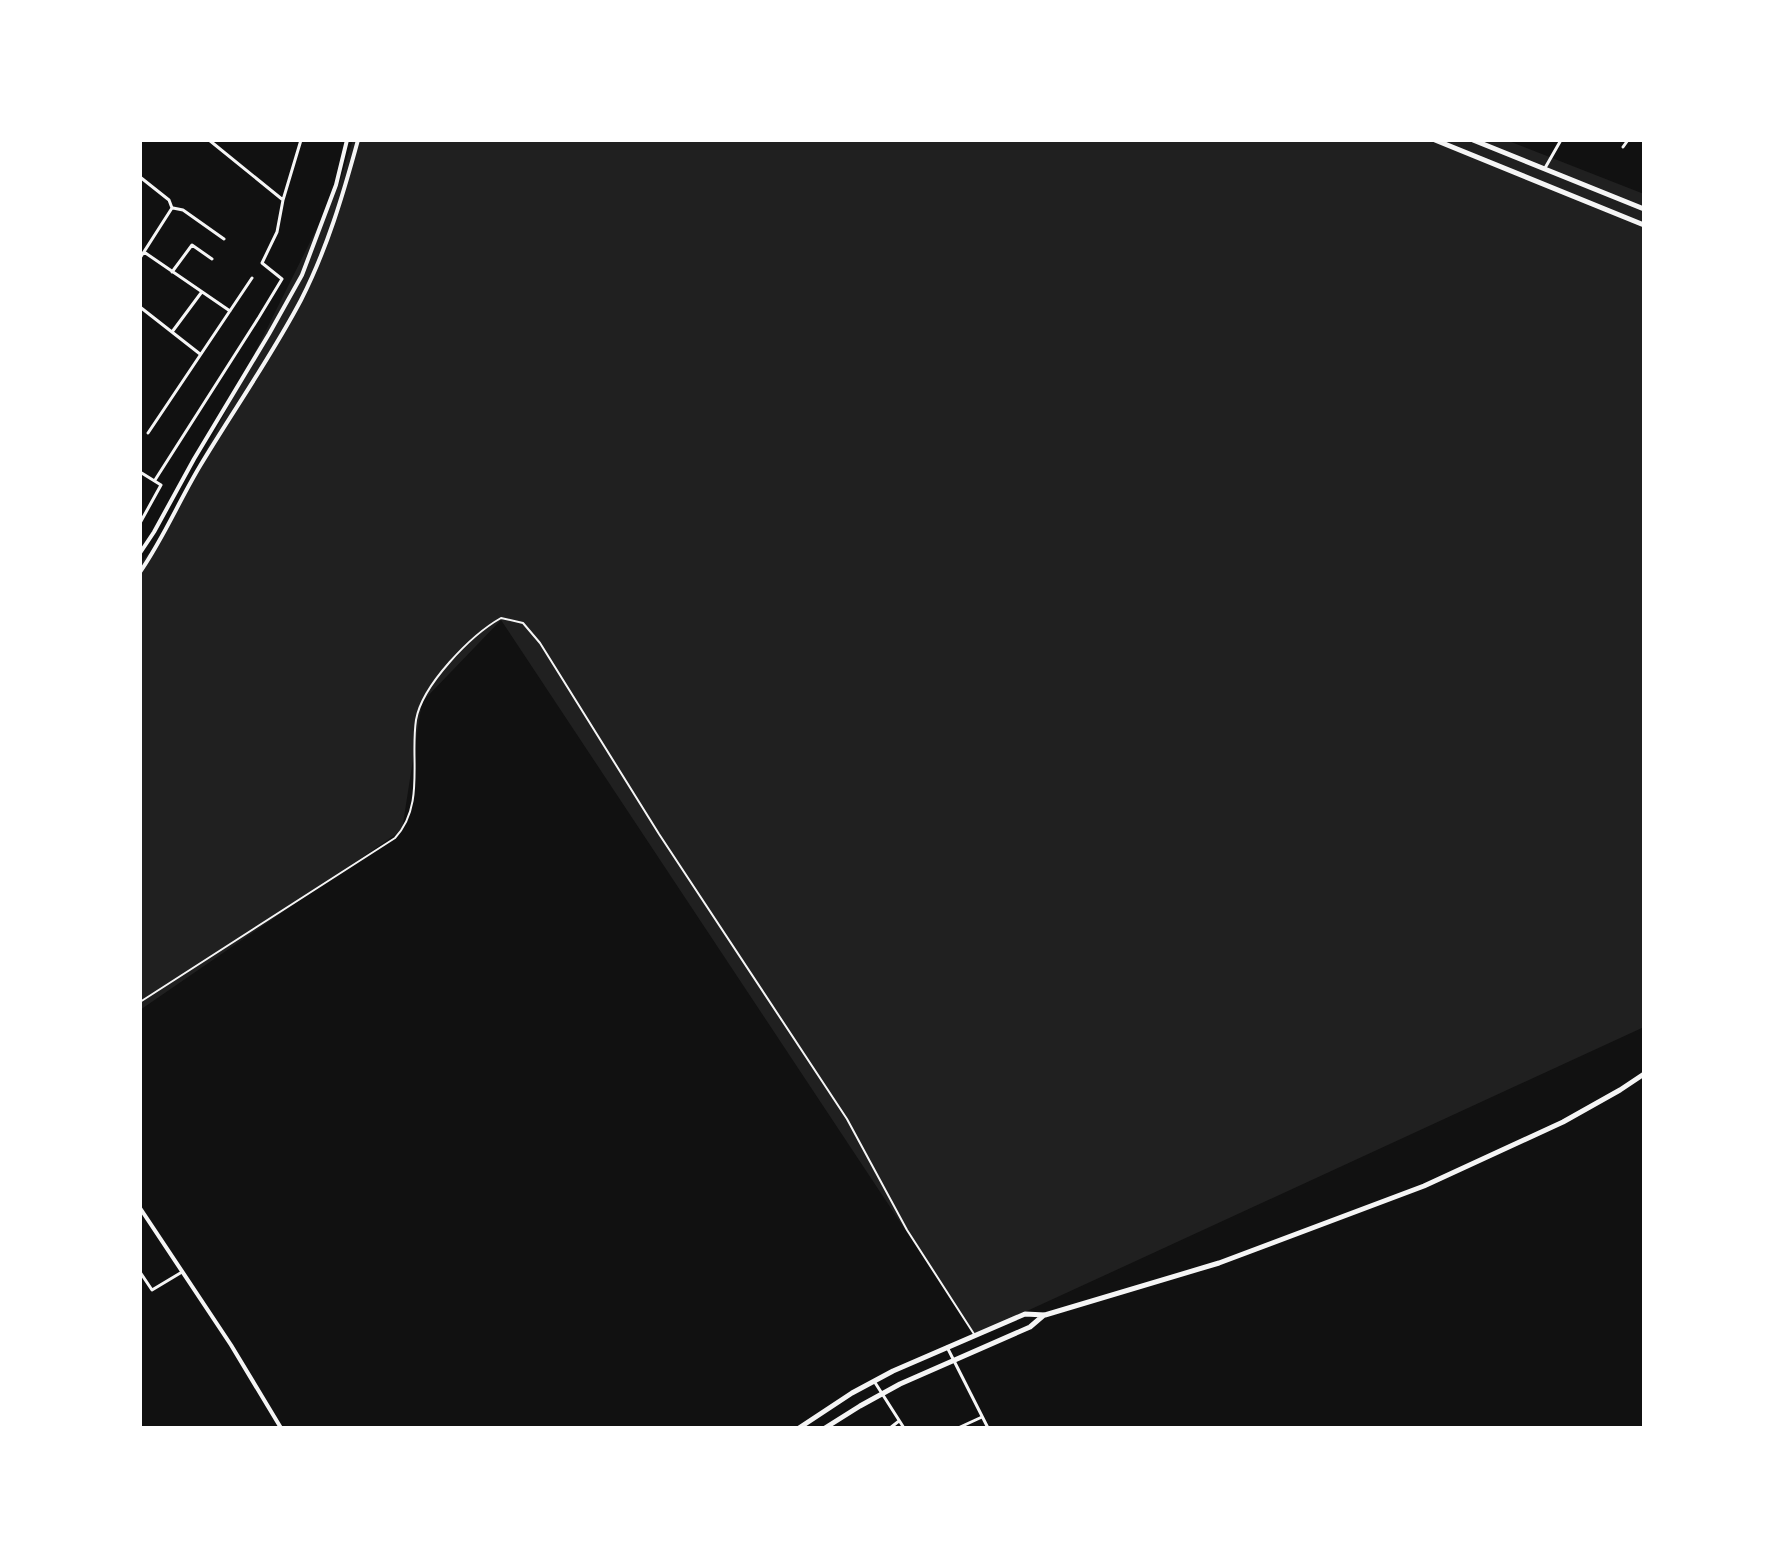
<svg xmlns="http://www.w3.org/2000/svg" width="1784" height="1568" font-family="Lato,sans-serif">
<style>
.green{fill:#202020}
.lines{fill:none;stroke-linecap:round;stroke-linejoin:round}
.service{stroke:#f5f5f5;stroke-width:2}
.minor{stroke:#f5f5f5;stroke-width:3}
.tertiary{stroke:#f5f5f5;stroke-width:4}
.primary{stroke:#f5f5f5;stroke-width:5}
</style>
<rect width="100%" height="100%" fill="#111"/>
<path class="green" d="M353,140H1506L1644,194V1027L975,1335L501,620L422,702L402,830L140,1010V564L164,535L339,184Z"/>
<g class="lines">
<path class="service" d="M140,1002L395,838C425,806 410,759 416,720C422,685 471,635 501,618L523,623L540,643L659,834L847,1119L907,1230L974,1334"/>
<path class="minor" d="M209,140L283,200
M1623,147L1628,140
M1545,168L1561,140
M140,177L169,200L172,208L140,258
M173,208L183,210L224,239
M144,252L230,311
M172,272L192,245L212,259
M140,307L200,354
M172,332L201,293
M148,433L252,278
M140,472L161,485L140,523
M155,480L259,317L282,279L262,263L277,232L283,200L301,140
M140,1272L152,1290L182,1272
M947,1347L988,1428
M874,1381L904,1428
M890,1428L899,1421
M958,1428L982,1417"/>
<path class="tertiary" d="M140,553L154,532L194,459L269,334L302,275L336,185L347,140
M140,572C163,539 179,501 200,466C233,411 271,357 301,300C327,249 343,195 358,140
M140,1208L231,1345L281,1428"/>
<path class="primary" d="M1435,140L1644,225
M1473,140L1644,209
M799,1428L852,1393L893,1371L1025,1314L1045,1315L1219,1263L1424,1186L1563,1122L1620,1090L1644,1074
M825,1428L860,1406L900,1384L1030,1327L1044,1315"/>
</g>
<rect width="1784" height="1568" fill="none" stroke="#ffffff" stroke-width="284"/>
</svg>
